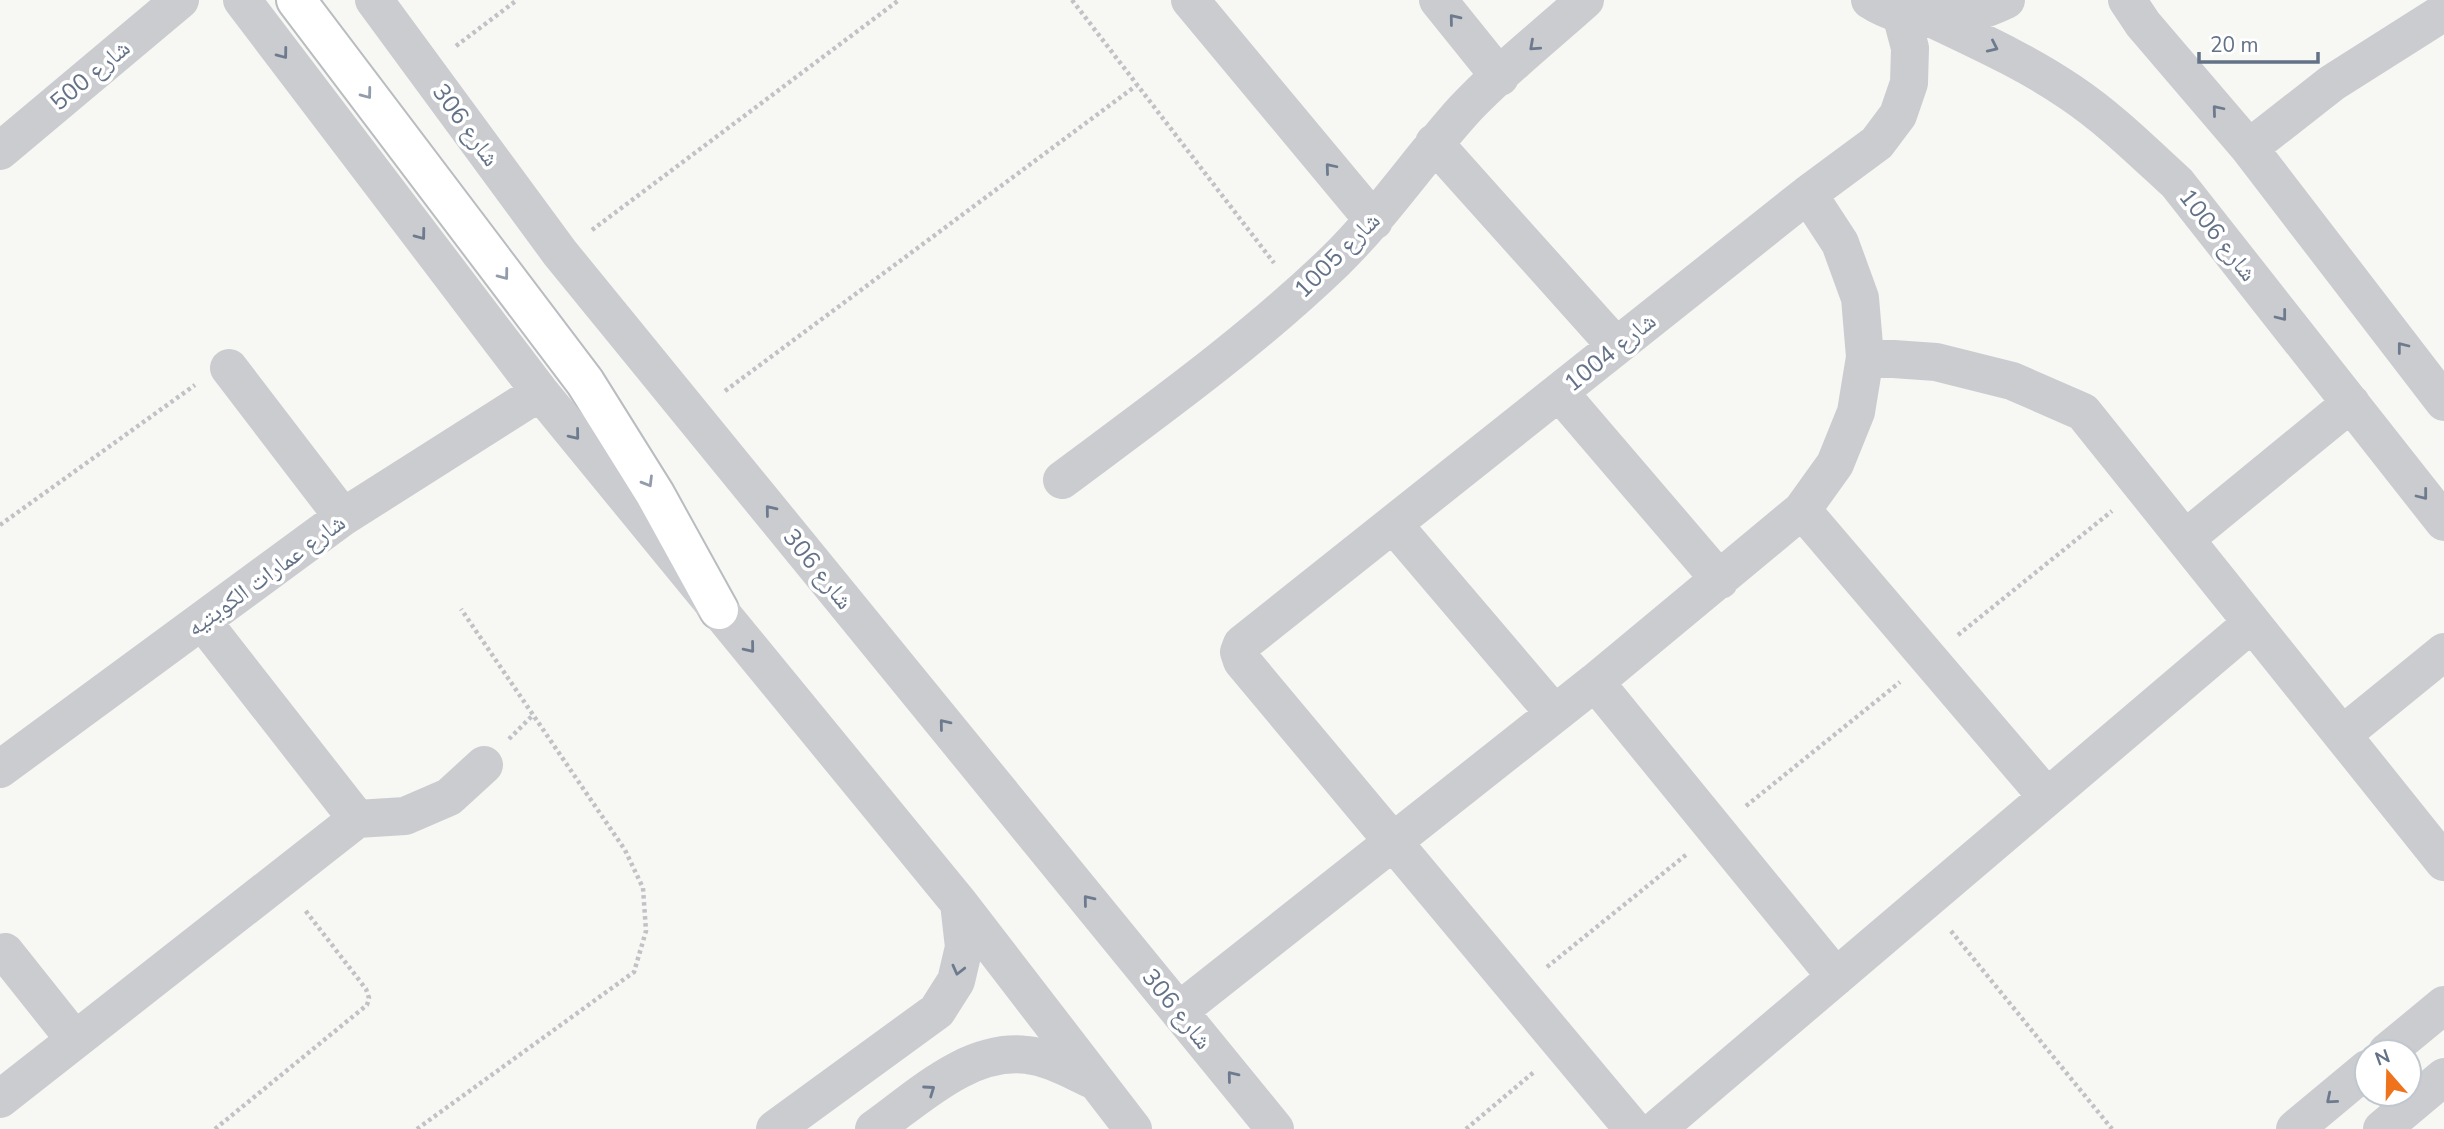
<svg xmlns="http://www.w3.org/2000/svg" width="2444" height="1129" font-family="'Nunito Sans','Noto Naskh Arabic',sans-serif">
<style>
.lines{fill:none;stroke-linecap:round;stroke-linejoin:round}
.highway-casing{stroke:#b9bcc0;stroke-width:42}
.path{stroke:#c0c2c5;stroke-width:4.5;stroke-dasharray:3.5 3.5;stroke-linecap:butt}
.minor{stroke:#caccd0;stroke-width:38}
.highway{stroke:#fff;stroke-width:38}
.oneway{stroke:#6e7b8e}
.oneway2{stroke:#929cab}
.labels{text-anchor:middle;stroke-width:7;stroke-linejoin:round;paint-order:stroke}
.street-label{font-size:24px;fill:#647287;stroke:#fff}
</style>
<rect width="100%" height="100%" fill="#f7f8f4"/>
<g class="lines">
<defs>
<path id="highway" d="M296,0L585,382L655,494L719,610"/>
</defs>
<use href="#highway" class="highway-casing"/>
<path class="path" d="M1072,0L1274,263
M456,46L517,0
M592,230L899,0
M725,391L1137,85
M0,525L195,385
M1958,635L2112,511
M509,739L533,715
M1746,806L1900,682
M1951,931L2112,1129
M1547,967L1687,854
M215,1129L367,1005L369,998L366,989L305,910
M417,1129L634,972L646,931L643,888L625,850L461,609
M1466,1129L1534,1072"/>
<path class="minor" d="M242,0L540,392L959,903L1133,1129
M374,0L560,253L1275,1129
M1190,0L1374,221
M1438,0L1500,77
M1870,0C1912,27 1963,21 2006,0
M2127,0L2143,24L2249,148L2444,402
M1931,18C1979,41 2026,62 2070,92C2109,118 2143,152 2177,183L2444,522
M1434,143L1616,346
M2249,148L2332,83L2444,12
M0,151L180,0
M1865,357L1936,362L2012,381L2083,412L2444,862
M229,368L343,517
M1559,392L1720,580
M1062,480C1156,410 1251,342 1335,261C1382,215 1419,160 1463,111C1499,72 1545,36 1585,0
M1802,510L2047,797
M1393,524L1554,713
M2185,539L2351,403
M1595,682L1836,977
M2342,735L2444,652
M0,769L343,517L540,392
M357,819L405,816L449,797L484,765
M5,952L75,1040
M1179,1011L1595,682L1802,510L1835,464L1856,412L1865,357L1860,298L1840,243L1808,194
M2387,1052L2444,1005
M0,1099L357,819L203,622
M775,1129L937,1011L956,981L964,947L959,903
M874,1129C919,1097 969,1048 1027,1055C1049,1057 1073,1071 1093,1080
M1633,1129L1242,661L1239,652L1242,644L1808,194L1877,143L1898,115L1909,83L1910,48L1901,14
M1657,1129L2252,623
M2295,1129L2367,1069
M2382,1129L2444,1077"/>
<use href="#highway" class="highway"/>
</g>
<defs><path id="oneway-chevron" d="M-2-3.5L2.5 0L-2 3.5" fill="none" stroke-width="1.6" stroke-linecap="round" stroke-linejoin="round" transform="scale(1.75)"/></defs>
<g class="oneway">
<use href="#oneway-chevron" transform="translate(1454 19) rotate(-129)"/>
<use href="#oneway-chevron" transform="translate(1534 46) rotate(138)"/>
<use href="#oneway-chevron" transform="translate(1993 47) rotate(25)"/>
<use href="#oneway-chevron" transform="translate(283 54) rotate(53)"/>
<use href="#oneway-chevron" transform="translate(2217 110) rotate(-130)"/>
<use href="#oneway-chevron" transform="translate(1330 168) rotate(-130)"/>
<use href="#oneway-chevron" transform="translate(421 235) rotate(53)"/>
<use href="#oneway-chevron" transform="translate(2282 316) rotate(52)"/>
<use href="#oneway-chevron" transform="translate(2402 347) rotate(-128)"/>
<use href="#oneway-chevron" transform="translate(575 435) rotate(51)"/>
<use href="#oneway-chevron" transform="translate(2423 495) rotate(52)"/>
<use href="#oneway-chevron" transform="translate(770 510) rotate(-129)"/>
<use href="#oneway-chevron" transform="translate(750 648) rotate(51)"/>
<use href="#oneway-chevron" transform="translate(944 724) rotate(-129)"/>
<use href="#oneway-chevron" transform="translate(1088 900) rotate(-129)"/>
<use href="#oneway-chevron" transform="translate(958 970) rotate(104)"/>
<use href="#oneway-chevron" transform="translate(1232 1076) rotate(-129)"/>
<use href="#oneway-chevron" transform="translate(930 1090) rotate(-35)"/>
<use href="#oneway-chevron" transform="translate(2331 1099) rotate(140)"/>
</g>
<g class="oneway2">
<use href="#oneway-chevron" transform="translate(367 94) rotate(53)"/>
<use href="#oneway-chevron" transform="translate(504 275) rotate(53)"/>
<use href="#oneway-chevron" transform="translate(648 482) rotate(59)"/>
</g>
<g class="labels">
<g class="street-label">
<text transform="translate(90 75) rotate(-40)" y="8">شارع 500</text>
<text transform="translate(466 125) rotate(54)" y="8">شارع 306</text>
<text transform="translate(2218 235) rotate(52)" y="8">شارع 1006</text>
<text transform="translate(1337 255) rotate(-45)" y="8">شارع 1005</text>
<text transform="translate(1610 352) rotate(-39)" y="8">شارع 1004</text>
<text transform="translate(818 569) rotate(51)" y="8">شارع 306</text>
<text transform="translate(266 575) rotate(-36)" y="8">شارع عمارات الكويتيه</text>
<text transform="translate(1177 1009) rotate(51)" y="8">شارع 306</text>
</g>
</g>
<g transform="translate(2388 1073) rotate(340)"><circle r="33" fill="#ffffff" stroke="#c1c7cf" stroke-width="2"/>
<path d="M0-5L12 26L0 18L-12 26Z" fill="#ef731d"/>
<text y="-10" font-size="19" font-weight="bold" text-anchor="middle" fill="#647287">N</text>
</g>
<path d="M2199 52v10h119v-10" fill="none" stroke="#647287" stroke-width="3.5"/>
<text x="2210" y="52" font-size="21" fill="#647287" stroke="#ffffff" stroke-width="5" paint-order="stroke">20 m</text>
</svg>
